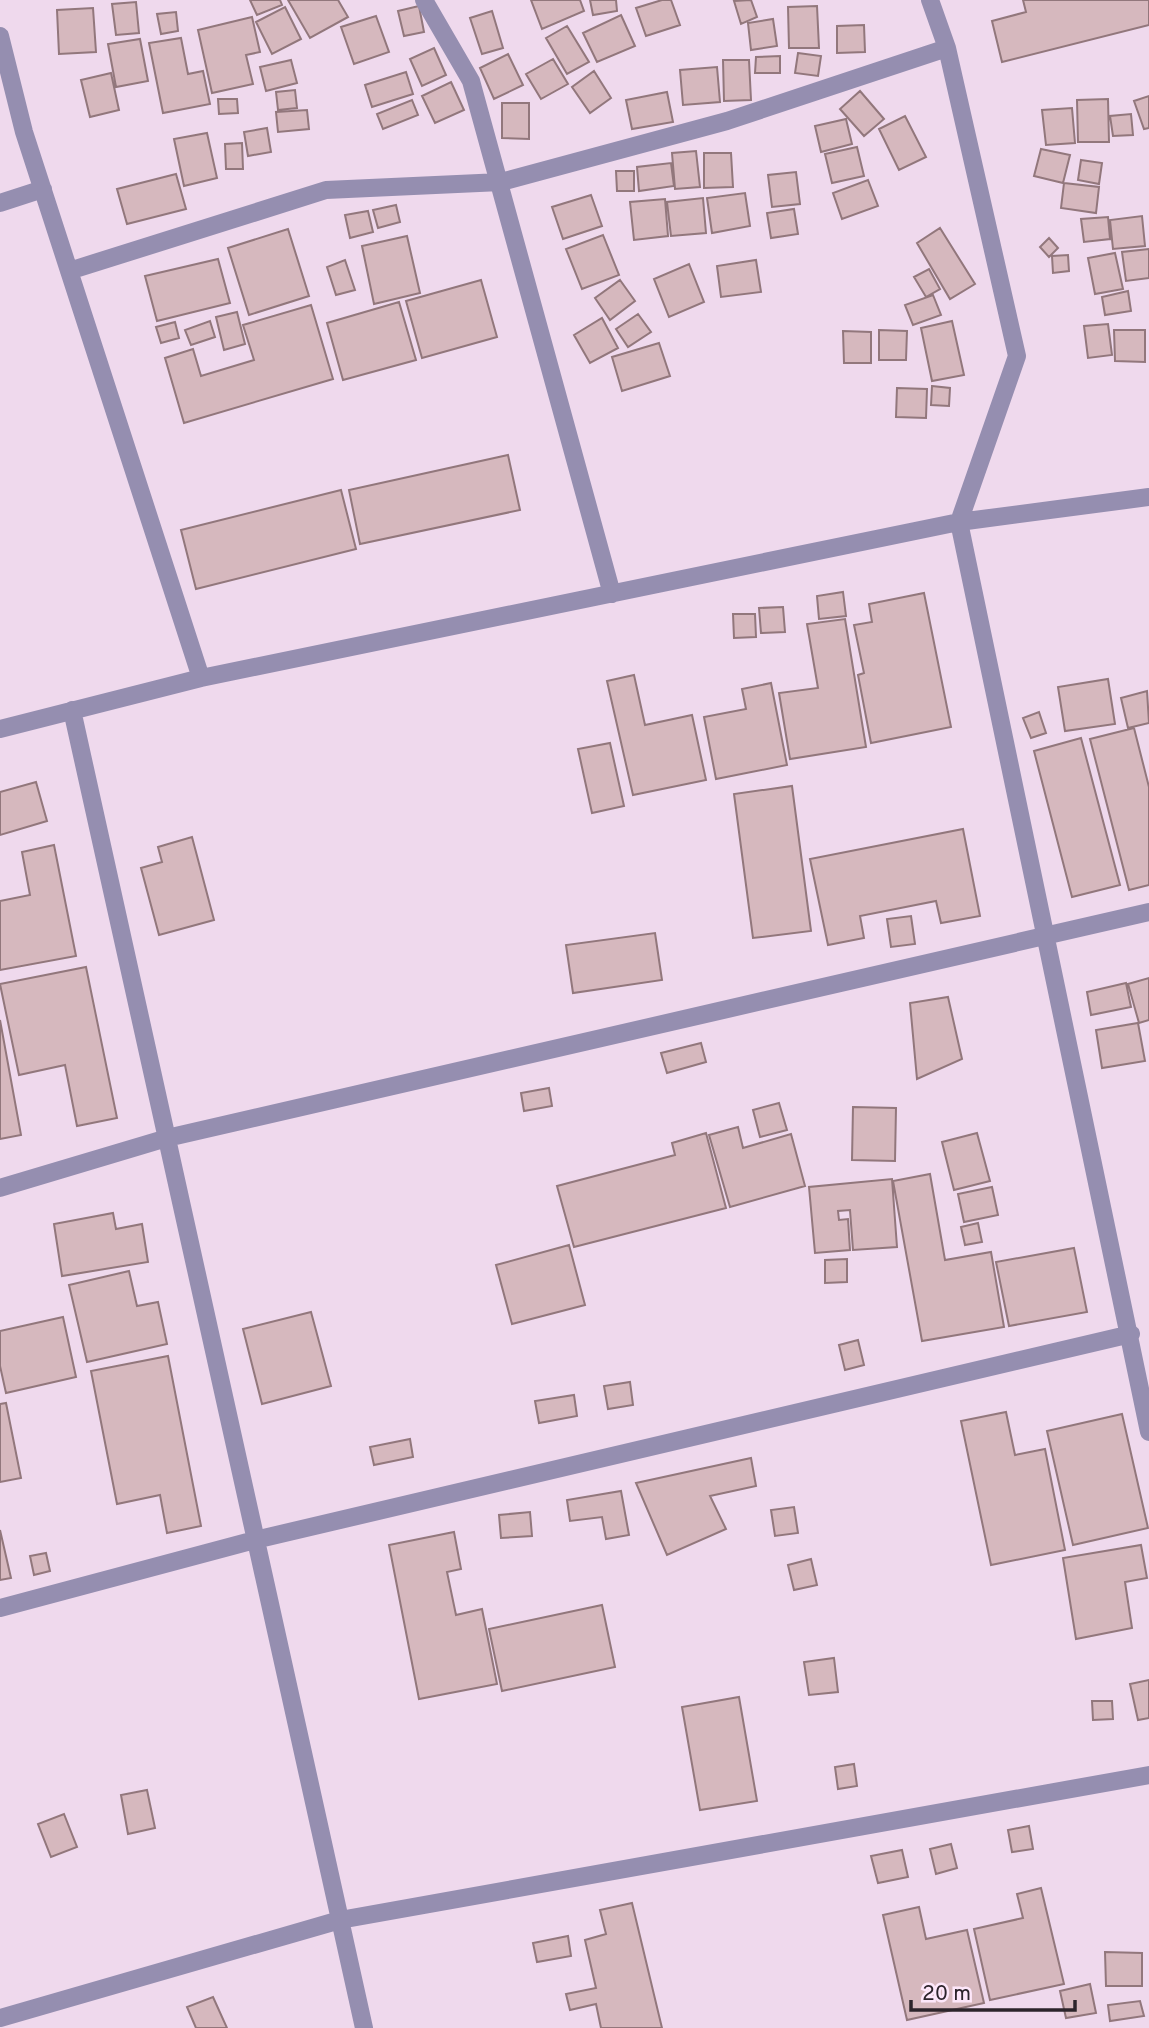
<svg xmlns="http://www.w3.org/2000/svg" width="1149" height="2028" font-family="Overpass,sans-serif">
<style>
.building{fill:#d6b8be;stroke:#92777c;stroke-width:2}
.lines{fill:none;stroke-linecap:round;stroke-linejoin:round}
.minor{stroke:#958eb0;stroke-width:18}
</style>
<rect width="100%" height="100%" fill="#efd9ed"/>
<path class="building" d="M250,0H280L282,5L257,15Z
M288,0H338L348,17L310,38Z
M531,0H580L584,11L542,29Z
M590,0H616L617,11L593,15Z
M662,0H671L680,25L646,36L636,8Z
M751,0L757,17L741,24L734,1Z
M1023,0H1149V25L1002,62L992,21L1026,12Z
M136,2L139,33L116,35L112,4Z
M419,6L424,32L404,36L398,11Z
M817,6L819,48H789L788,7Z
M285,7L301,39L272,54L256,22Z
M93,8L96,52L59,54L57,10Z
M492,11L503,48L482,54L470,18Z
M176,12L178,31L161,34L157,14Z
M621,15L635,46L597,62L583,33Z
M376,16L389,52L354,64L341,27Z
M252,17L260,52L246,55L253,84L212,93L198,30Z
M773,19L777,46L751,50L748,23Z
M864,25L865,52L837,53V26Z
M567,26L589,62L567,74L546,38Z
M181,38L188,74L203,71L210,104L163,113L149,43Z
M140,39L148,81L116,87L108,44Z
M434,48L446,75L422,86L410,59Z
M798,53L821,56L818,76L795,73Z
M508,54L523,85L494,99L480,68Z
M780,56V73H755L756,57Z
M553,59L568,84L541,99L526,74Z
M291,60L297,83L266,91L260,67Z
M723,60H749L751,100L724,101Z
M717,67L720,102L683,105L680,70Z
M594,71L611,98L590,113L572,87Z
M406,72L413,94L372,107L365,85Z
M111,73L119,110L90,117L81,80Z
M451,82L464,110L435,123L422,96Z
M295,90L297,108L278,110L276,92Z
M860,91L884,119L864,136L840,109Z
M667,92L673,122L632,129L626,100Z
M1149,96V128L1144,129L1134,101Z
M218,99H237L238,113L219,114Z
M1108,99L1109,142H1078L1077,100Z
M412,100L418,115L383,129L377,114Z
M502,103H529V139L502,138Z
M1072,108L1075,143L1046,145L1042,110Z
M307,110L309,129L278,132L276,112Z
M1131,114L1133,135L1113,136L1110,116Z
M905,116L926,157L899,170L879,129Z
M846,119L852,144L821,152L815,126Z
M267,128L271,152L248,156L244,132Z
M207,133L217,178L184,186L174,139Z
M242,143L243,169H226L225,144Z
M857,147L864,176L832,183L825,154Z
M1041,149L1070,155L1063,183L1034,176Z
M696,151L700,187L675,189L672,153Z
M704,153H731L733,187L704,188Z
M1081,160L1102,163L1099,184L1078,180Z
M671,163L674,186L639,191L637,167Z
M616,171H634V191H617Z
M796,172L800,204L772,207L768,175Z
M176,174L186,209L127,224L117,189Z
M868,180L878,206L842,219L833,193Z
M1064,183L1099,187L1096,213L1061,208Z
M745,193L750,226L712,233L707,198Z
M591,195L602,226L563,239L552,207Z
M703,198L706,233L671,236L667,202Z
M665,199L668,236L634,240L630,202Z
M396,205L400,222L378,228L373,210Z
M794,209L798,234L771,238L767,213Z
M368,211L373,232L350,238L345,215Z
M1142,216L1145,246L1113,249L1110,220Z
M1108,217L1110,239L1084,242L1081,219Z
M940,228L975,284L950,299L917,243Z
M288,229L309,296L249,315L228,248Z
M603,235L619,275L582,289L566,249Z
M407,236L420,293L374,304L362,246Z
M1049,238L1058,248L1049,257L1040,247Z
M1149,249V278L1126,281L1122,252Z
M1115,253L1123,289L1095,294L1088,258Z
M1068,255L1069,271L1053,273L1052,256Z
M218,259L230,303L157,321L145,276Z
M345,260L355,290L336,295L327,267Z
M756,260L761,292L721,297L717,266Z
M689,264L704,302L669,317L654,279Z
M929,269L940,289L926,297L914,277Z
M481,280L497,337L422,358L406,301Z
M620,280L635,301L610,320L595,298Z
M1128,291L1131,311L1105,315L1102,297Z
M933,295L941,315L913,325L905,305Z
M399,302L416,360L343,380L327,323Z
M311,305L333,379L184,423L165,358L193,349L201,376L254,360L243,325Z
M237,312L245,344L224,350L216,317Z
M638,314L651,332L628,347L616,329Z
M602,318L618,348L590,363L574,335Z
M210,321L215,337L191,345L185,330Z
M952,321L964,375L932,381L921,328Z
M175,322L179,338L161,343L156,327Z
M1108,324L1112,355L1088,358L1084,326Z
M879,330L907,331L906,360H879Z
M1114,330H1145V362L1115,361Z
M843,331L871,332V363H844Z
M659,343L670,376L622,391L612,357Z
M932,386L950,388L949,406L931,405Z
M897,388L927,389L926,418L896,417Z
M508,455L520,510L360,544L349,490Z
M341,490L356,549L196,589L181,530Z
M843,592L846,616L819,619L817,596Z
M924,593L951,727L871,743L858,675L864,673L854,625L872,622L869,604Z
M783,607L785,632L761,633L759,608Z
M733,614H755L756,637L734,638Z
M845,619L866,747L790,759L779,693L818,688L807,624Z
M634,675L645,725L692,715L706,780L633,795L607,681Z
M1108,679L1115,724L1065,731L1058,687Z
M771,683L787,765L716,779L704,717L746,709L742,689Z
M1147,691L1149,723L1128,728L1121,698Z
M1039,712L1046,733L1031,738L1023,718Z
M1134,728L1149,787V885L1129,890L1090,739Z
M1081,738L1120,885L1072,897L1034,751Z
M610,743L624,806L592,813L578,749Z
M36,782L47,821L0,835V792Z
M792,786L811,931L753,938L734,794Z
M963,829L980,916L941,923L936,901L860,916L864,938L828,945L810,859Z
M192,837L214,920L159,935L141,868L162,862L158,847Z
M54,845L76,956L0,970V901L30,895L22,852Z
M911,916L915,944L891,947L887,919Z
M655,933L662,980L573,993L566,945Z
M86,967L117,1118L77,1126L65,1065L19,1075L0,984Z
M1149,978V1020L1139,1023L1128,984Z
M1126,983L1131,1007L1091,1015L1087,992Z
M948,997L962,1059L917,1079L910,1003Z
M0,1020L21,1135L0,1139Z
M1138,1023L1145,1061L1102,1068L1096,1030Z
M701,1043L706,1062L667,1073L661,1053Z
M549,1088L552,1106L524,1111L521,1093Z
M779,1103L787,1130L760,1137L753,1110Z
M853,1107L896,1108L895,1161L852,1160Z
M738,1127L743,1148L791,1134L805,1186L730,1207L709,1135Z
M706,1133L726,1208L574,1247L557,1186L675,1155L672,1143Z
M977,1133L990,1181L954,1190L942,1142Z
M930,1174L945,1260L991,1252L1004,1327L922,1341L893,1181Z
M892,1179L897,1247L853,1250L850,1210L838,1211L839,1220L848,1219L850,1250L815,1253L809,1187Z
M992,1187L998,1215L964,1222L958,1194Z
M113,1213L116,1229L142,1224L148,1262L62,1276L54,1224Z
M978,1223L982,1242L965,1245L961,1227Z
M569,1245L585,1305L512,1324L496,1265Z
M1074,1248L1087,1312L1009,1326L996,1262Z
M847,1259V1282L825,1283V1260Z
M129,1271L137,1306L158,1302L167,1344L87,1362L69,1285Z
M311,1312L331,1386L262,1404L243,1329Z
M63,1317L76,1377L6,1393L0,1366V1331Z
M858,1340L864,1365L845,1370L839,1345Z
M168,1356L201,1526L167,1533L160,1495L117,1504L91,1371Z
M630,1382L633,1405L608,1409L604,1386Z
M574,1395L577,1416L539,1423L535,1401Z
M6,1403L21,1478L0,1482V1404Z
M1006,1412L1015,1455L1045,1449L1065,1550L991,1565L961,1421Z
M1122,1414L1148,1528L1073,1545L1047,1431Z
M410,1439L413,1457L374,1465L370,1447Z
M751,1458L756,1486L710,1496L726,1529L667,1555L636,1483Z
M621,1491L629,1535L606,1539L602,1517L570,1521L567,1500Z
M794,1507L798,1533L775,1536L771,1510Z
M530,1512L532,1536L501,1538L499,1515Z
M0,1530L11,1578L0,1580Z
M454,1532L461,1569L447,1572L456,1615L482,1609L497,1684L419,1699L389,1545Z
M1141,1545L1147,1578L1125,1582L1132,1628L1076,1639L1063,1558Z
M46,1553L50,1571L34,1575L30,1556Z
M811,1559L817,1585L794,1590L788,1565Z
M602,1605L615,1667L502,1691L489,1629Z
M834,1658L838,1692L809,1695L804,1662Z
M1149,1680V1718L1138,1720L1130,1684Z
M739,1697L757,1801L700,1810L682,1707Z
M1092,1701H1112L1113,1719L1093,1720Z
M854,1764L857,1786L838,1789L835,1767Z
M147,1790L155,1828L128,1834L121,1795Z
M64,1814L77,1847L51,1857L38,1824Z
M1029,1826L1033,1849L1012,1852L1008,1830Z
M951,1844L957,1868L936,1874L930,1849Z
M902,1850L908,1877L878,1883L871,1856Z
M1041,1888L1064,1984L990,2000L974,1929L1023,1918L1017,1894Z
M632,1903L662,2028H601L596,2004L570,2010L566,1994L596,1988L585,1940L606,1934L600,1910Z
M919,1907L926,1939L967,1930L984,2003L907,2020L883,1915Z
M568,1936L571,1956L537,1962L533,1943Z
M1105,1952L1142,1953V1986H1106Z
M1090,1984L1096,2013L1066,2018L1060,1991Z
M213,1997L227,2028H196L187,2007Z
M1140,2001L1144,2016L1110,2021L1108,2005Z"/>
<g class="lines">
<path class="minor" d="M424,0L471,81L612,594
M930,0L947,48L1017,356L959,522L1149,1432
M0,36L24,132L201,678
M0,203L43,189
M69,271L326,190L501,182L727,121L947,48
M72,710L364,2028
M0,729L201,678L959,522L1149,497
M0,1188L167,1138L1149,912
M0,1608L255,1540L1131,1334
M0,2018L340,1920L1149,1775"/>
</g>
<path d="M911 2000v10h164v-10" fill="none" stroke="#2c242b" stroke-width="3.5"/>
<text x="922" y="2000" font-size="21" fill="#2c242b" stroke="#fde7fa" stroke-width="5" paint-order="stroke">20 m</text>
</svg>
